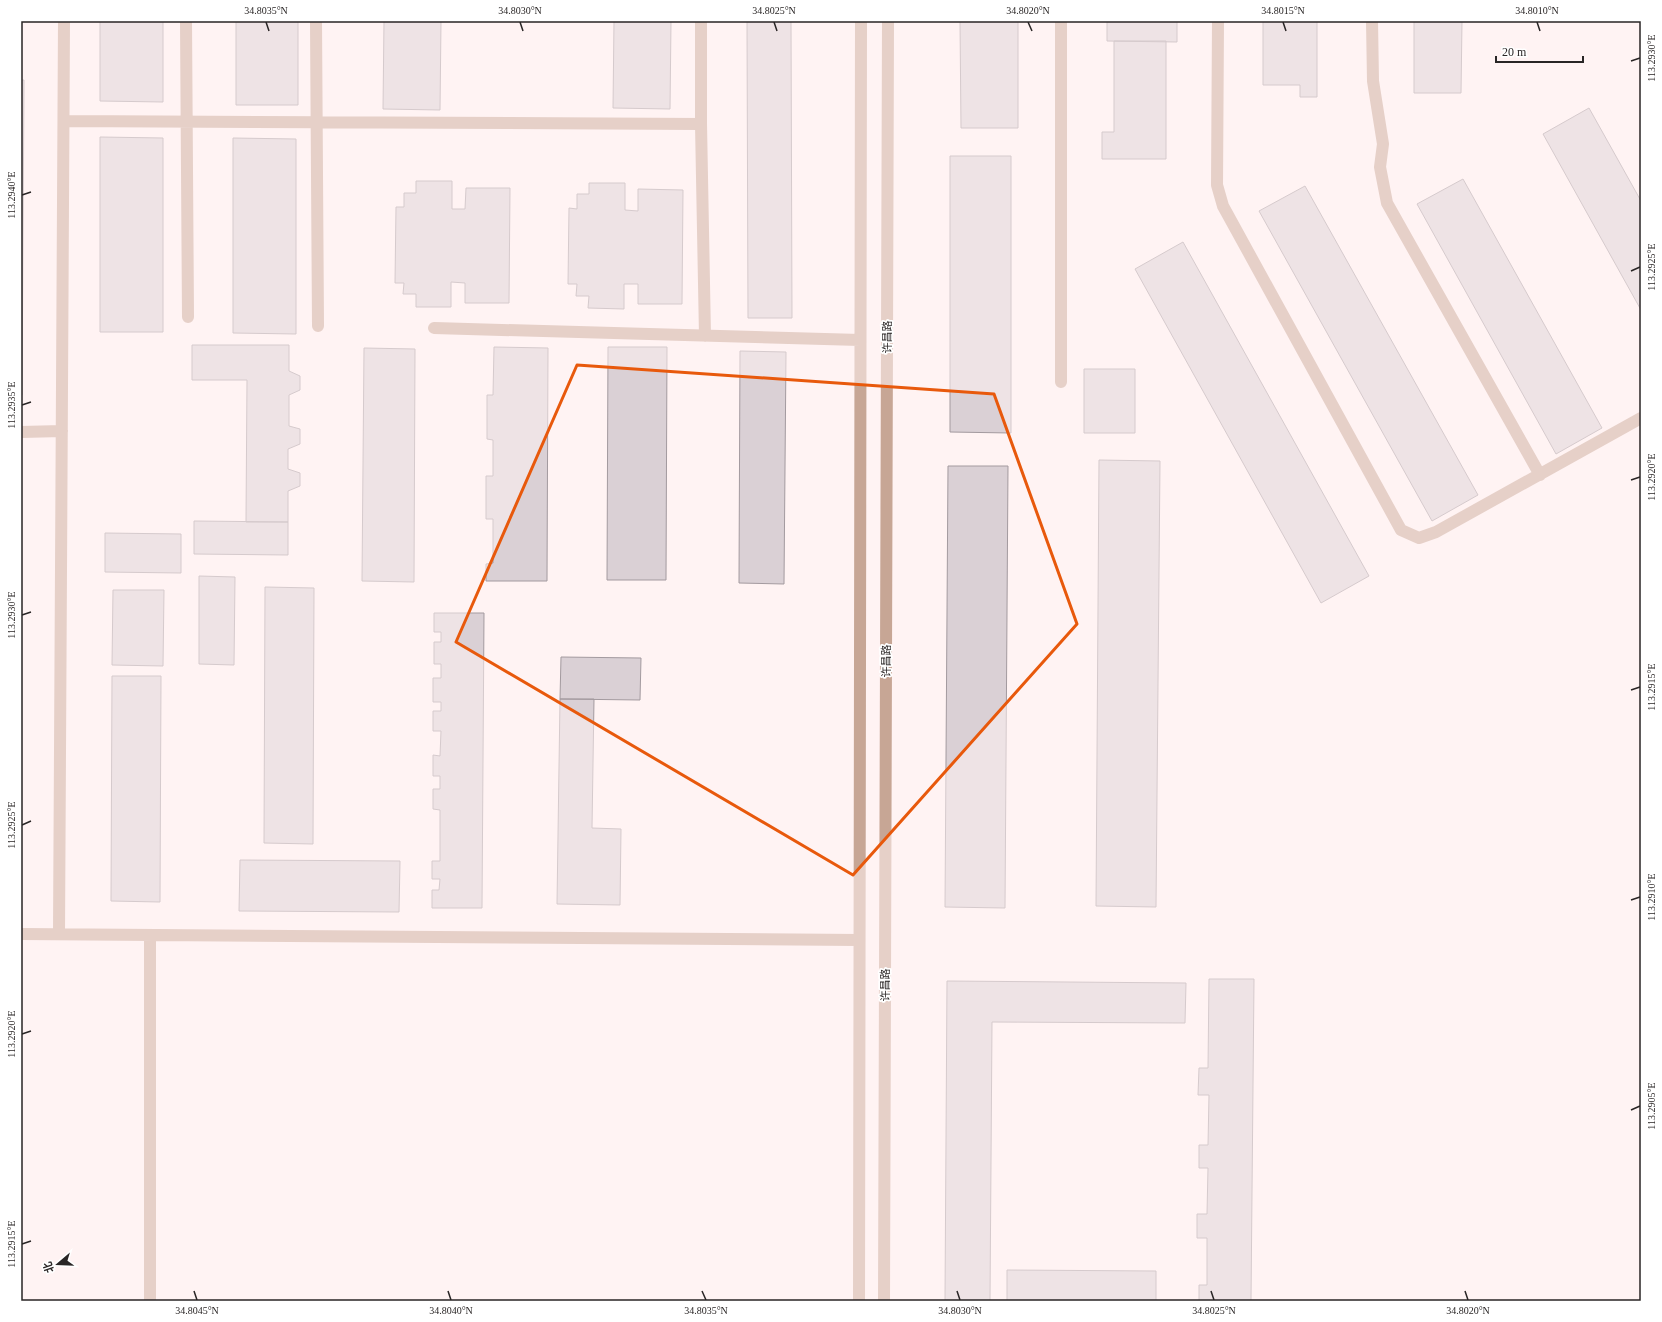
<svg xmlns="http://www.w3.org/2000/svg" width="1662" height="1322" font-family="'Times New Roman','Noto Sans SC',serif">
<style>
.building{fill:#dad0d5;stroke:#a39a9f}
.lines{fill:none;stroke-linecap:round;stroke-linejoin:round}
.minor{stroke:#c7a695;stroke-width:12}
.marked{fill:none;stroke:#e8590c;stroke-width:3;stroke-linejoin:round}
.ticks{fill:none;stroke:#292525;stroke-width:1.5}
.labels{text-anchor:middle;stroke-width:3.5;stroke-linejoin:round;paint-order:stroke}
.street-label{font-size:11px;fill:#292525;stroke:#fff}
.neatline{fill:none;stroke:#292525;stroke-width:1.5}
.ticks-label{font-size:10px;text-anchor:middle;fill:#292525}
</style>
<rect width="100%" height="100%" fill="#fff3f3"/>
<path class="building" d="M100,21H163V102L100,101Z
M236,21H298V105H236Z
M384,21H441L440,110L383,109Z
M614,21H671L670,109L613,108Z
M747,21H791L792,318H748Z
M960,21H1018V128H961Z
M1107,21H1177V42L1107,41Z
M1263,21H1317V97H1300V85H1263Z
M1414,21H1462L1461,93H1414Z
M1114,41H1166V159H1102V132H1114Z
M21,80H24L22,395H21Z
M1589,108L1641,201V310L1543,134Z
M100,137L163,138V332H100Z
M233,138L296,139V334L233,333Z
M950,156H1011V433L950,432Z
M1463,179L1602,428L1556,454L1417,204Z
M416,181H452V209H465L466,188H510L509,303H465V283L451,282V307H416V294H403L404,283H395L396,207H404V193H416Z
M589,183H625V210L638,211V189L683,190L682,304H638V284H624V309L588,308L589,296H576L577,284H568L569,208L577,209V194H589Z
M1305,186L1478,495L1432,521L1259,211Z
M1183,242L1369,576L1321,603L1135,269Z
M192,345H289V371L300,376V390L289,395V426L300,429V444L288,449V469L300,473V486L288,491V522H246L247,380H192Z
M494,347L548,348L547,581H486V564L493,563V519H486V476H493V440L487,439V395H493Z
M608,347H667L666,580H607Z
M364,348L415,349L414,582L362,581Z
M740,351L786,352L784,584L739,583Z
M1084,369H1135V433H1084Z
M1099,460L1160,461L1156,907L1096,906Z
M948,466H1008L1005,908L945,907Z
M194,521L288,522V555L194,554Z
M105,533L181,534V573L105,572Z
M199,576L235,577L234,665L199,664Z
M265,587L314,588L313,844L264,843Z
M113,590H164L163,666L112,665Z
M434,613H484L482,908H432V890H439L440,879H432V861H440V810L433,809V789H440V776H433V755L440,756L441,731H433V711H441V702H433V678H441V664H434V642H441V632H434Z
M561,657L641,658L640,700L560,699Z
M112,676H161L160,902L111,901Z
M560,699H594L592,828L621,829L620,905L557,904Z
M240,860L400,861L399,912L239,911Z
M1209,979H1254L1251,1301H1199V1285H1207V1238H1197V1214H1207L1208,1168H1199V1145H1208L1209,1095H1198L1199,1068H1208Z
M947,981L1186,983L1185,1023L992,1022L990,1301L945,1300Z
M1007,1270L1156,1271V1301H1007Z"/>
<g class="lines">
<path class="minor" d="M186,21L188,317
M316,21L318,326
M701,21V124L705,336
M1061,21V382
M1218,21L1217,185L1223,206L1401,530L1419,538L1436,532L1641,418
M1372,21L1373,81L1383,144L1380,167L1387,203L1540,475
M64,121L701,124
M434,328L860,340
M21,432L62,431
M21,934L859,940
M59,934L64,21
M150,935V1301
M859,1301L861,21
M884,1301L888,21"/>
</g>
<path d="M0 0H1662V1322H0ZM577,365L994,394L1077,624L853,875L456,642Z" fill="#fff3f3" fill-opacity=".55" fill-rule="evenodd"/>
<path class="marked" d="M577,365L994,394L1077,624L853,875L456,642Z"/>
<path class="ticks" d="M266,22L269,31M520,22L523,31M774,22L777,31M1028,22L1032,31M1283,22L1286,31M1537,22L1540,31M1631,61L1640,58M22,195L31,192M1631,271L1640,267M22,405L31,402M1631,480L1640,477M22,615L31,612M1631,690L1640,687M22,825L31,821M1631,900L1640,897M22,1034L31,1031M1631,1110L1640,1106M22,1244L31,1241M194,1291L197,1300M448,1291L451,1300M702,1291L706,1300M957,1291L960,1300M1211,1291L1214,1300M1465,1291L1468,1300"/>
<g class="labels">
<g class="street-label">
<text transform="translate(887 337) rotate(-90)" y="4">许昌路</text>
<text transform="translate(886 661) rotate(-90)" y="4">许昌路</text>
<text transform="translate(885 985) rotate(-90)" y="4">许昌路</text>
</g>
</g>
<rect width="1662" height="1322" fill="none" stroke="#ffffff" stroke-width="44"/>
<g transform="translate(58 1264) rotate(251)" stroke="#ffffff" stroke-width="3" paint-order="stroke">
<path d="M0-3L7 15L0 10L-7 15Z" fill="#292525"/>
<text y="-6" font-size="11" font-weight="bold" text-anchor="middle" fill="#292525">北</text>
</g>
<path d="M1496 56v6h87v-6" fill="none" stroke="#292525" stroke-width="2"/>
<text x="1502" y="56" font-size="12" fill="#292525" stroke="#ffffff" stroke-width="3" paint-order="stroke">20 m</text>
<rect x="22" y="22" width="1618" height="1278" class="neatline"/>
<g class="ticks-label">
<text x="266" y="14">34.8035°N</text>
<text x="520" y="14">34.8030°N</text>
<text x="774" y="14">34.8025°N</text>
<text x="1028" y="14">34.8020°N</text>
<text x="1283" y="14">34.8015°N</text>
<text x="1537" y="14">34.8010°N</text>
<text transform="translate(1651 58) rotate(-90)" y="4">113.2930°E</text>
<text transform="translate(11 195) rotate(-90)" y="4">113.2940°E</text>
<text transform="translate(1651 267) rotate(-90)" y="4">113.2925°E</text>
<text transform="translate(11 405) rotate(-90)" y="4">113.2935°E</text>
<text transform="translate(1651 477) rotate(-90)" y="4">113.2920°E</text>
<text transform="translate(11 615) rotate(-90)" y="4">113.2930°E</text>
<text transform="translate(1651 687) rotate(-90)" y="4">113.2915°E</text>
<text transform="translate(11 825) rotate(-90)" y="4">113.2925°E</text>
<text transform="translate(1651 897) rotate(-90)" y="4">113.2910°E</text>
<text transform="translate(11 1034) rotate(-90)" y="4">113.2920°E</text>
<text transform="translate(1651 1106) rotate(-90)" y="4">113.2905°E</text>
<text transform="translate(11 1244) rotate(-90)" y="4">113.2915°E</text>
<text x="197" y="1314">34.8045°N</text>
<text x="451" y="1314">34.8040°N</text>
<text x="706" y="1314">34.8035°N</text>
<text x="960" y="1314">34.8030°N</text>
<text x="1214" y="1314">34.8025°N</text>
<text x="1468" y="1314">34.8020°N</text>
</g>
</svg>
